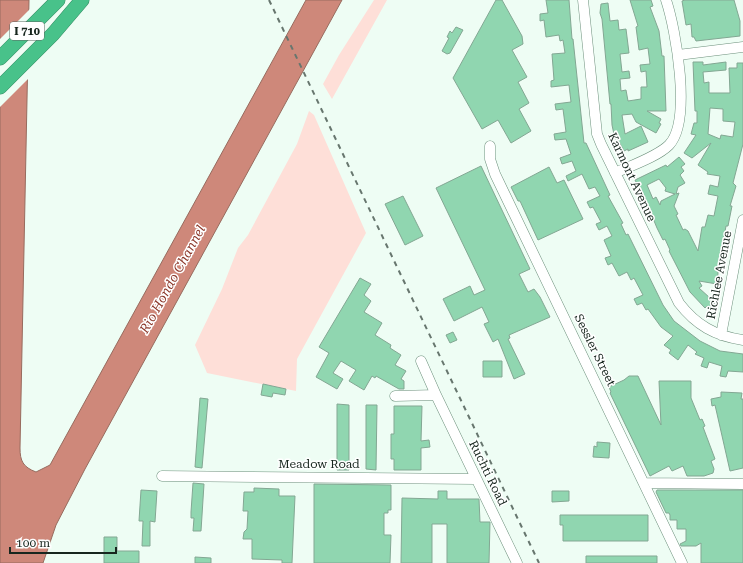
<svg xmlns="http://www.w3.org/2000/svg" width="743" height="563" font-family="'Roboto Serif',serif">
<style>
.green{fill:#fedfd8}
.water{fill:#ce887a;stroke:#976b5e}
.pier{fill:#eefdf4}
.building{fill:#90d6b0;stroke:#83a793;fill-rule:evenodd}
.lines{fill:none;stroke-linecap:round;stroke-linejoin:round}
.minor-casing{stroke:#6d907c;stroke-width:11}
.highway-casing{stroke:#378b64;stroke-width:15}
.minor{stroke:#fff;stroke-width:10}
.highway{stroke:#48c28a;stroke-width:14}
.rail{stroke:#67766e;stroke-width:2;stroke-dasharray:5 5;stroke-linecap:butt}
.labels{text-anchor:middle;stroke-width:3;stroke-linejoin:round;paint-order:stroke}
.shield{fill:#fff;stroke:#5d6762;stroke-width:1}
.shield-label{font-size:11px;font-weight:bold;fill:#17261e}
.street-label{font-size:12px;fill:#17261e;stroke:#fff}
.water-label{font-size:13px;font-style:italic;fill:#8b3628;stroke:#fff}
</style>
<rect width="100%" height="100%" fill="#eefdf4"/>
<path class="green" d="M374,0H387L332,99L323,84L339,55Z
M309,111L314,115L366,233L297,359L296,391L207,373L195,345L222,289L238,248L248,235L297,144Z"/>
<path class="water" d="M0,0H29L20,448C20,461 23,467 36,472L50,465L306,0H342L85,469L56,525L43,563H0Z"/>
<path class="pier" d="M31,8L30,77L0,107V39Z"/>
<path class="building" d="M496,0H502L522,36L523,44L512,50L527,77L518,82L529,103L519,109L531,131L511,143L498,120L482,129L453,78Z
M546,0H569L572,39H573L584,143H586L610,195L608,196L623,223L621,224L626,235L628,234L663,305L674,321L700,341L720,351L743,354V372L728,371L726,377L720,376L722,366L709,362L707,368L701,366L704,358L695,354L697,352L688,345L678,360L669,353L671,350L664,345L673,336L661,327L648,309L646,310L642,303L637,305L634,299L643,295L634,278L631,280L627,272L619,276L612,263L608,265L605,258L611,256L604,240L612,236L607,226L599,230L596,224L601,222L593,207L590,208L587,202L600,196L595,187L589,189L582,174L568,181L566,176L576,171L572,161L562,164L560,158L571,154L566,139L555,140L554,134L566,132L563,109L556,110L555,104L571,102L569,85L551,87V81L554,80L552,54L565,53L563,40L560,41L559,35L546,37L544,20L540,21V14L548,13Z
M630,0H651L653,6L650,7L659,31L662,56H664L666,111H647L661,119L659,123L661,124L656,133L636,122L632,114L622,115L625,134L641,126L648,142L628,151V149L624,151L617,138L615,139L612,125L611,104H610L602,19L600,13L601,4L608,3L610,21L618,20L619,30L626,29L629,53L620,54L622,72L629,71L630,78L620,79L621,91L626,90L628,101L641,99V87H647L646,71L641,72L640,65L650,64L648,48L639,50L636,27L638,26Z
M685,0H734L740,21V36L696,41L694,37H692L691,24L686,25L682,1Z
M456,27L463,30L450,53L447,54L442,51L449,38L447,37L450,31L452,33Z
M693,62H703V65L726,62V70L703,72L704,83L709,82V93H730L729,68H737V63H743V144L733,183L736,186L730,206H732L728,226H726L723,243L720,263L719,262L717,284L699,281L702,286L699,288L710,298L711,297L716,301L711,309L707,306L705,308L690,292L669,251L670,250L665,239L663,240L657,228L640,187L639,188L635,180L666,165L667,167L679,157L685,164L681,167L684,171L680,175L685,183L678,187L676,194L679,193L674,206L678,214L676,215L683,230L685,229L688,231L698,251L702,227H705L708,215L714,216L718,196L708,194L710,185L718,187L720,176L707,174L708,172L698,165L711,143L692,158L684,153L696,135L691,134L694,123H697V111H695ZM710,108L723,109V121L735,122L733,137L721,135L720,139L708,134ZM659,179L666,188L665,191L675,194L661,201L660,205L656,197L653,199L647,185Z
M481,166L530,269L519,274L528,292L534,289L540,297L550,317L509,335L510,338L508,339L525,374L514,379L498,339L493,342L484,324L489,322L482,307L454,321L443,299L470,286L474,295L485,290L436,188Z
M549,167L557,183L564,180L583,219L538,240L520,201H518L511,187Z
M403,196L423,236L405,245L385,204Z
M360,278L371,284L364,295L371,301L364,312L382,323L375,335L391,345L390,348L401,355L395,365L406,371L401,379L404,381V389H399L376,376L375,378L372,376L364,390L349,381L356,370L341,361L333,373L343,379L337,389L316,377L329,353L319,347Z
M453,332L457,340L450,343L446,335Z
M483,361H502V377H483Z
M629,376H638L661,425L659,381H691V398L700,420L702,419L705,426L703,427L715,459L711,461L714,469L713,473L704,476H687L683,466L672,471L669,466L650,476L610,393L611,392L609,387L624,380Z
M263,384L286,389L285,395L273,393L272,397L261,395Z
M721,392L742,393L741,399H743V468L730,471L715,405L712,406L711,399L721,397Z
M200,398L208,399L202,468L195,467Z
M337,404L349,405V470H337Z
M366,405H377L376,470L366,469Z
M394,406H422L421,441L429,440L430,447L421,448V470H394V459H391V434H394Z
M597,442L610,443L609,458L593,457L594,446L597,447Z
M193,483L204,484L201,531H193L194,518H191V512Z
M314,484L391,485V510H388V513H384V535H391L390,563H314Z
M254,488L279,489V496H295L292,563H282V560L252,559V539H243L244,532L247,529L248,511H243L244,492H254Z
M141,490L157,491L155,522L150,521V546H142L143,521H139Z
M657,490H743V563H701V543L696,546H681L680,544L686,541V529H677V520H670V515L669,513H666L656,492Z
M438,491H447V499H479L480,522H490L489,563H447V524H432V563H401L402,498L438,499Z
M552,491H569V501L552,502Z
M560,515H648V541H563V525H560Z
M104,537H117V551H139V563H104Z
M586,556H657V563H586Z
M195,557L211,558V563H195Z"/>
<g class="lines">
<defs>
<path id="minor" d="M583,0L597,134L601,144L679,303C696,325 715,336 743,340
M678,55L743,47
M490,146V159L495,174L682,563
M615,173C630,166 657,157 669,145C692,121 676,30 666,0
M721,335L743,220
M436,395L517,563
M395,396L436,395L421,361
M162,476L476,479
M644,483L743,484"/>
<path id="highway" d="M0,58L58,0
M0,87L53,34L82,0"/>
</defs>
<use href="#minor" class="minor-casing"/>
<use href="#highway" class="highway-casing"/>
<use href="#minor" class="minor"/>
<use href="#highway" class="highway"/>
<path class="rail" d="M269,0L539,563"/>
</g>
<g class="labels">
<rect class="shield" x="10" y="22" width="34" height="18" rx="3"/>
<g class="shield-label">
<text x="27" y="35">I 710</text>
</g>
<g class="street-label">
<text transform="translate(632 177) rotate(65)" y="4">Karmont Avenue</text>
<text transform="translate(719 275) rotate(-79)" y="4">Richlee Avenue</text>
<text transform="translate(595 350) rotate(64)" y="4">Sessler Street</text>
<text x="319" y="468">Meadow Road</text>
<text transform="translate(488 473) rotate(64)" y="4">Ruchti Road</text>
</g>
<g class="water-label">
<text transform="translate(172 279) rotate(-61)" y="5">Rio Hondo Channel</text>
</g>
</g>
<path d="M10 547v6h106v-6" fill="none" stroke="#17261e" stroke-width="2"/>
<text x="16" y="547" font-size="12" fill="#17261e" stroke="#ffffff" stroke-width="3" paint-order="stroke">100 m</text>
</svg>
